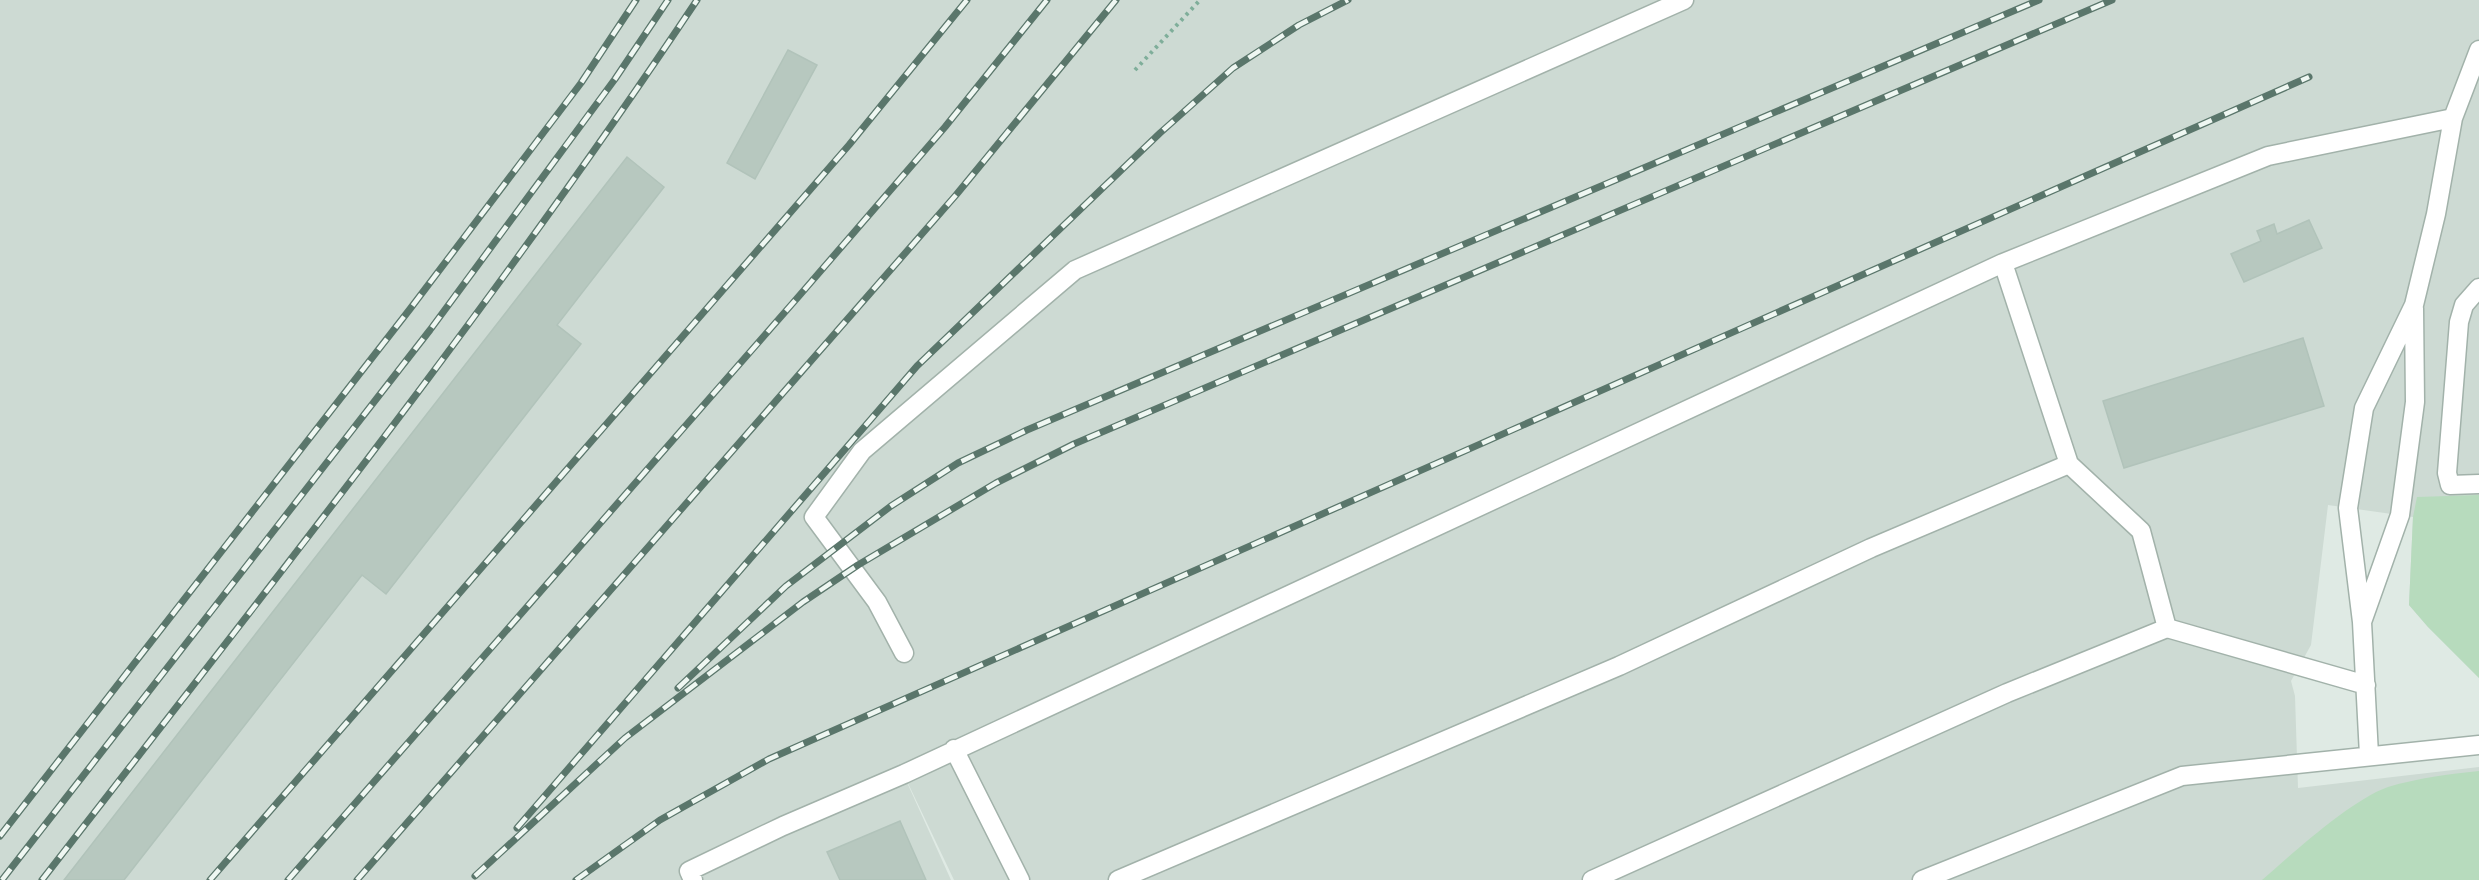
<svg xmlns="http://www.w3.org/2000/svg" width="2479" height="880" font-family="'IBM Plex Sans',sans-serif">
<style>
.built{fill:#cddad3}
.green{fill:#b7dbbd}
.building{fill:#b7c8bf;stroke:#b1c3ba;stroke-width:1.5}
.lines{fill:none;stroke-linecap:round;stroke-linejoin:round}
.minor-casing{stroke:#a2b2aa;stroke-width:21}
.path{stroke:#7fae9a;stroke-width:4;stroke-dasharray:3 4.5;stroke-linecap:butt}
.minor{stroke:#fff;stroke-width:18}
.rail-casing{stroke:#5a766b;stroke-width:7}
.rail{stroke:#eff7f2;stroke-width:4.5;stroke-dasharray:14;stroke-linecap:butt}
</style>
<rect width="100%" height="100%" fill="#dfeae4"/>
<path class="built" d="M0,0H2479V678L2428,627L2409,605L2413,517L2328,505L2311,645L2291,681L2295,696L2298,788L2479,767V880H954L896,758L951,880H0Z"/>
<path class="green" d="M2479,495V678L2428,627L2409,605L2413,517L2417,497Z
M2479,771V880H2262C2293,853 2351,800 2388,787C2418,778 2449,774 2479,771Z"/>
<path class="building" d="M788,50L817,65L755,179L727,163Z
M627,157L664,187L557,325L581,344L386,594L362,575L124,880H64Z
M2309,220L2322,248L2244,282L2231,254L2261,241L2257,231L2274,224L2277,234Z
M2303,338L2324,406L2124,468L2103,401Z
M900,821L926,880H840L827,852Z"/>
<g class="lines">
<defs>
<path id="minor" d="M2003,263L2069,464
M2479,288L2464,305L2459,322L2447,473L2450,485L2479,484
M2362,622L2348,508L2364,408L2414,305L2436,214L2453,118L2479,50
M2167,628L2366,685
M904,653L877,602L814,517L862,451L1075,270L1684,0
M954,749L1020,880
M2369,755L2362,622L2400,515L2415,402L2414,308
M693,880L689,871L783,826L904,774L2003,263L2268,156L2453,118
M1118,880L1619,666L1871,548L2069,464L2141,531L2167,628L2007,693L1592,880
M1922,880L2182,776L2479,745"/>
</defs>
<use href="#minor" class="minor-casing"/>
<path class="path" d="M1135,70L1200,0"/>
<use href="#minor" class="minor"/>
<defs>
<path id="rail" d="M678,688L786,586L891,506L958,463L1027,430L2039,0
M517,828L917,366L1160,133L1233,68L1299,25L1348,0
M0,836L410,309L581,83L636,0
M475,876L625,738L803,602L858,565L996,483L1074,444L2112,0
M2,880L430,330L615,79L668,0
M42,880C266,591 494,305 697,0
M210,880L849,145L967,0
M288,880L799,296L945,127L1047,0
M357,880L956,195L1116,0
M576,880L660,820L769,759L2309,77"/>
</defs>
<use href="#rail" class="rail-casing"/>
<use href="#rail" class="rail"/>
</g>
</svg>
